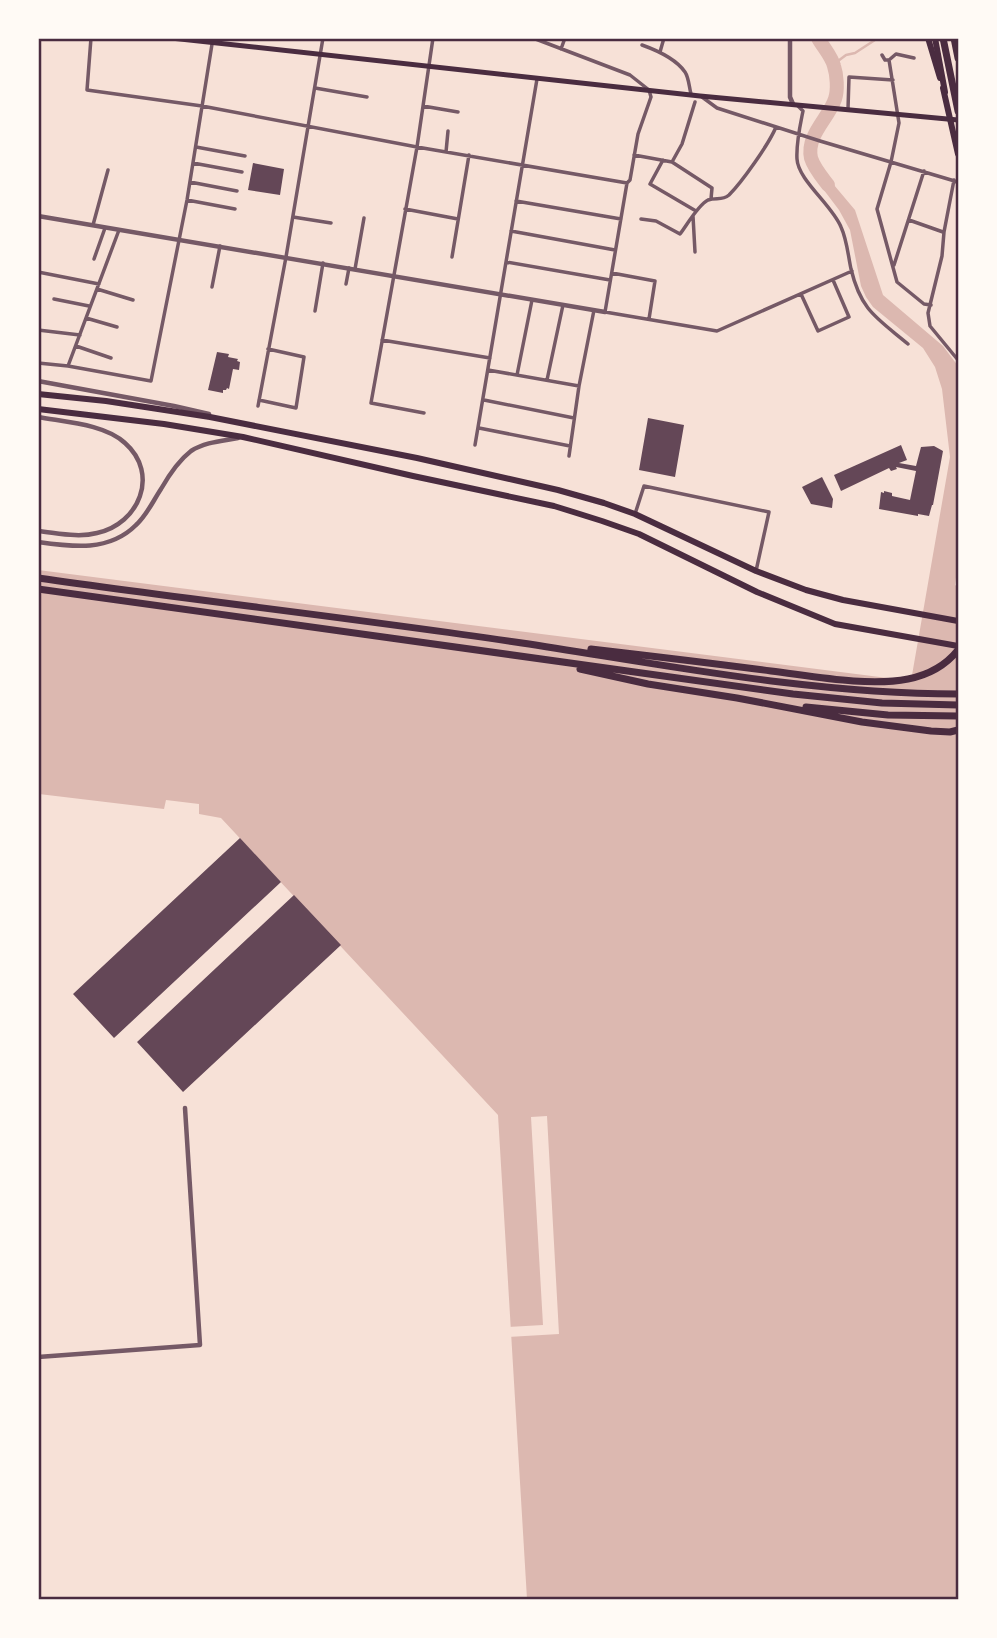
<svg xmlns="http://www.w3.org/2000/svg" width="997" height="1638" font-family="'PT Serif',serif">
<style>
.water{fill:#dcb8b0}
.pier{fill:#f7e1d7}
.lines{fill:none;stroke-linecap:round;stroke-linejoin:round}
.stream{stroke:#dcb8b0;stroke-width:2.5}
.river{stroke:#dcb8b0;stroke-width:14}
.building{fill:#644757}
.minor{stroke:#755966;stroke-width:3.5}
.tertiary{stroke:#755966;stroke-width:4.5}
.secondary{stroke:#4a2c40;stroke-width:5}
.primary{stroke:#4a2c40;stroke-width:6}
.trunk{stroke:#4a2c40;stroke-width:6}
.motorway{stroke:#4a2c40;stroke-width:7}
.neatline{fill:none;stroke:#4a2c40;stroke-width:2.5}
</style>
<rect width="100%" height="100%" fill="#f7e1d7"/>
<path class="water" d="M818,166L855,210L883,295L943,346L958,366V563L955,585L958,587V1599H527L498,1115L221,818L199,814V804L166,800L164,809L39,794L38,570L911,681L950,457L942,389L935,367L923,348L873,307L866,297L861,286L850,230L839,210L814,177Z"/>
<path class="pier" d="M547,1116L559,1334L508,1337L507,1327L543,1325L531,1117Z"/>
<g class="lines">
<path class="stream" d="M834,64L846,55L855,53L878,38"/>
<path class="river" d="M818,38C823,47 832,57 834,66C837,75 838,90 835,99C829,118 806,135 811,158C814,168 822,177 828,185"/>
</g>
<path class="building" d="M253,163L284,169L280,195L248,190Z
M217,352L229,354L228,357L238,359L237,361L240,362L239,370L233,369L229,389L227,388L226,390H223V393L208,390Z
M648,418L684,425L675,477L639,470Z
M901,445L907,460L899,463L916,466L921,447L934,446L943,451L933,505H932L929,516L918,514V516L879,509L881,492L884,493V491L892,493V496L910,500L916,471L896,467L897,469L891,471L889,468L841,491L834,475Z
M822,477L833,499L832,508L811,504L802,487Z
M240,838L281,882L114,1038L73,994Z
M294,895L341,945L183,1092L137,1042Z"/>
<g class="lines">
<path class="minor" d="M91,38L87,90L202,106L417,147L627,183
M533,38L630,75L649,90L651,97L638,134L630,180L627,183L605,312L717,331L852,271
M642,45C656,50 676,59 685,72C689,78 689,87 691,94
M561,49L565,38
M660,52L664,38
M882,55L885,60H889L896,54L914,58
M889,60L899,123L891,162L877,209L897,282L924,304L931,305
M315,88L367,97
M702,97L717,108L820,141L958,182
M423,106L458,112
M798,106L803,111C800,126 796,143 797,159C798,180 832,205 841,227C847,240 848,255 851,269C861,311 877,318 908,344
M848,109L849,77L893,80
M196,147L245,156
M446,152L448,131
M634,155L672,162L712,188L711,199
M663,160L650,184L696,211
M672,162L682,144L695,102
M193,163L242,172
M954,180L944,232L942,256L928,313L930,326L958,360
M190,182L237,191
M187,200L235,209
M516,201L621,219
M405,209L458,219
M693,216L695,252
M293,217L331,223
M641,219L656,221L680,234C687,225 698,205 708,200C716,197 722,201 729,195C742,182 769,144 776,127
M909,220L943,232
M93,225L108,170
M511,231L615,250
M452,257L469,155
M94,259L105,228
M506,262L610,280
M894,265L924,171
M355,269L364,218
M38,272L99,284
M612,273L655,281L649,319
M346,284L349,268
M212,287L220,246
M97,289L133,300
M801,294L818,331L849,317L833,280
M54,299L89,306
M315,311L323,263
M86,318L117,327
M38,330L80,335
M382,340L490,358
M76,346L111,358
M38,363L68,366L151,381L187,200L213,38
M68,366L119,230
M488,370L579,386
M517,375L532,300
M547,380L563,305
M259,400L296,408L304,357L268,349
M484,400L574,418
M258,406L286,257L323,38
M424,413L371,403L417,147L433,38
M479,428L570,446
M475,445L537,79
M569,456L579,386L594,310
M635,514L644,486L769,512L756,571"/>
<path class="tertiary" d="M790,38V97L793,104
M38,216L605,312
M38,381L174,406L209,414
M38,417C65,422 105,424 125,443C160,474 139,524 97,533C78,538 58,533 38,531
M38,542C73,547 109,552 136,525C147,515 153,501 161,489C169,475 178,461 191,451C205,442 222,441 238,438
M38,1357L200,1345L185,1108"/>
<path class="secondary" d="M171,38L700,96L958,120"/>
<path class="primary" d="M928,38L940,78
M943,88L958,154
M38,394L106,401L210,417L417,458L558,490L604,503L635,514L756,571L806,590L843,600L958,621
M38,409L164,424L243,437L413,476L554,506L602,521L639,534L757,592L835,624L958,646"/>
<path class="trunk" d="M935,38L945,92"/>
<path class="motorway" d="M943,38L958,111
M954,38L958,58
M38,578C199,601 361,619 522,643C666,665 812,694 958,694
M38,589L793,694L882,703L958,705
M591,649C651,656 711,663 771,671C812,676 868,687 908,679C928,675 946,665 958,650
M580,669L648,684L737,698L862,722L931,731L950,732L958,730
M806,707L888,715L958,716"/>
</g>
<rect width="997" height="1638" fill="none" stroke="#fffaf5" stroke-width="80"/>
<rect x="40" y="40" width="917" height="1558" class="neatline"/>
</svg>
